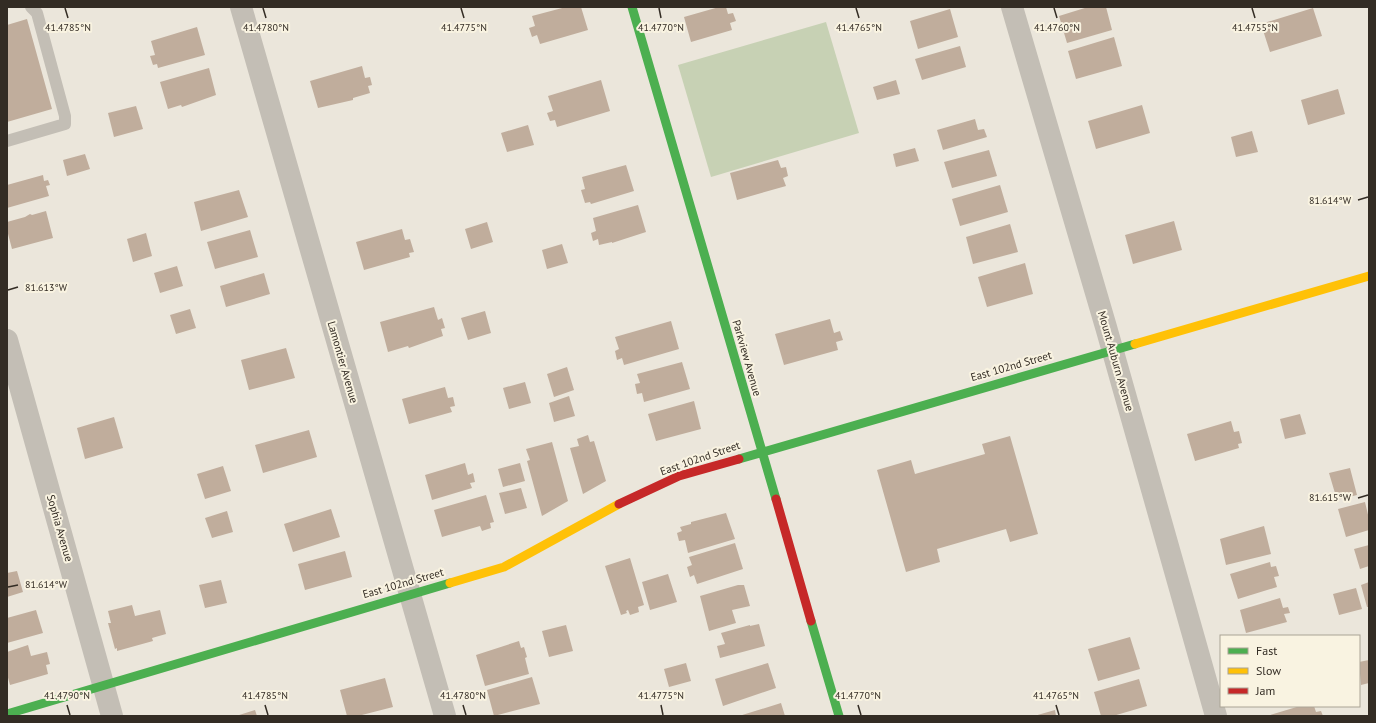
<svg xmlns="http://www.w3.org/2000/svg" width="1376" height="723" font-family="'PT Sans',sans-serif">
<style>
.green{fill:#c7d1b4}
.building{fill:#c0ad9c}
.lines{fill:none;stroke-linecap:round;stroke-linejoin:round}
.lane{stroke:#c3beb5;stroke-width:12}
.street{stroke:#c3beb5;stroke-width:22}
.fast{stroke:#4caf50;stroke-width:9}
.slow{stroke:#ffc107;stroke-width:9}
.jam{stroke:#c62828;stroke-width:9}
.ticks{fill:none;stroke:#332c24;stroke-width:1.5}
.labels{text-anchor:middle;stroke-width:4;stroke-linejoin:round;paint-order:stroke}
.street-label{font-size:11px;fill:#332c24;stroke:#f9f3e1}
.ticks-label{font-size:10px;text-anchor:middle;fill:#332c24;stroke:#f9f3e1;stroke-width:4;stroke-linejoin:round;paint-order:stroke}
</style>
<rect width="100%" height="100%" fill="#ebe6db"/>
<path class="green" d="M826,22L859,133L711,177L678,65Z"/>
<path class="building" d="M566,7H581L588,30L540,44L537,35L532,37L529,28L535,26L532,16Z
M719,7H726L728,14L733,13L736,21L730,23L732,30L691,42L684,17Z
M1088,7H1106L1112,30L1067,43L1059,16Z
M1313,8L1322,36L1270,52L1261,24Z
M950,9L958,37L918,49L910,21Z
M27,19L52,109L7,122V25Z
M197,27L205,55L158,68L157,64L153,65L150,56L155,55L151,41Z
M1114,37L1122,66L1076,79L1068,51Z
M960,46L966,67L922,80L915,59Z
M362,66L365,78L370,77L372,85L368,86L370,93L353,98V100L318,108L310,81Z
M209,68L216,95L182,107L181,105L168,109L160,82Z
M601,80L610,111L557,127L555,120L550,121L547,113L553,111L548,96Z
M896,80L900,94L877,100L873,87Z
M1338,89L1345,114L1308,125L1301,100Z
M1142,105L1150,133L1096,149L1088,121Z
M136,106L143,129L114,137L108,113Z
M975,119L978,130L984,129L987,137L943,150L937,130Z
M528,125L534,145L507,152L501,133Z
M1252,131L1258,152L1236,157L1231,137Z
M915,148L919,161L896,167L893,154Z
M989,150L997,176L952,188L944,162Z
M85,154L90,169L67,176L63,160Z
M778,160L781,168L786,167L788,176L783,178L786,186L737,200L730,173Z
M626,165L634,191L591,204L590,202L585,203L581,190L585,189L582,177Z
M43,175L44,181L48,180L50,185L46,186L49,196L7,208V185Z
M1000,185L1008,212L960,226L952,199Z
M239,190L248,217L201,231L194,202Z
M638,205L646,232L612,243V242L599,245L598,239L593,241L591,233L596,231L593,218Z
M46,211L53,238L12,249L7,230V222L25,217L30,214L32,215Z
M1174,221L1182,250L1133,264L1125,235Z
M487,222L493,242L471,249L465,229Z
M1010,224L1018,252L973,264L966,237Z
M402,229L405,240L410,239L414,252L409,253L410,257L364,270L356,242Z
M250,230L258,257L215,269L207,242Z
M146,233L152,256L133,262L127,239Z
M562,244L568,263L547,269L542,250Z
M1025,263L1033,294L987,307L978,277Z
M177,266L183,286L160,293L154,273Z
M264,273L270,294L226,307L220,286Z
M434,307L438,320L442,318L445,328L441,329L443,336L409,348L408,346L388,352L380,322Z
M190,309L196,328L176,334L170,315Z
M485,311L491,333L468,340L461,318Z
M830,319L834,333L840,331L843,340L836,342L838,350L784,365L775,334Z
M671,321L679,349L624,365L622,358L617,360L615,351L619,349L615,337Z
M286,348L295,378L249,390L241,360Z
M682,362L690,389L644,402L642,393L637,394L635,384L640,383L637,374Z
M567,367L574,390L554,397L547,374Z
M525,382L531,403L509,409L503,388Z
M445,387L448,398L453,397L455,406L450,407L452,412L409,424L402,399Z
M569,396L575,416L554,422L549,403Z
M694,401L701,429L656,441L648,414Z
M1300,414L1306,434L1285,439L1280,419Z
M114,417L123,448L85,459L77,428Z
M1231,421L1234,432L1239,431L1242,443L1238,444L1239,448L1195,461L1187,434Z
M309,430L317,457L263,473L255,445Z
M588,435L590,442L594,441L606,481L583,494L570,448L579,446L577,439Z
M1010,436L1038,534L1010,542L1006,529L937,549L940,562L906,572L877,470L911,460L915,474L985,454L982,444Z
M552,442L568,501L542,516L527,461L530,460L526,449Z
M465,463L468,475L473,473L475,482L470,483L472,488L432,500L425,475Z
M520,463L525,481L503,487L498,469Z
M223,466L231,491L205,499L197,474Z
M1350,468L1357,495L1337,500L1329,473Z
M521,488L527,508L505,514L499,493Z
M486,495L494,522L490,523L491,528L482,531L480,526L442,537L434,510Z
M1365,502L1369,519V530L1346,537L1338,509Z
M331,509L340,537L293,552L284,524Z
M227,511L233,532L212,538L205,518Z
M726,513L735,539L688,553L685,540L679,541L677,533L682,531L680,527L691,524V522Z
M1264,526L1271,554L1226,565L1220,539Z
M735,543L743,569L697,584L694,575L690,577L687,567L692,565L689,557Z
M1369,545V566L1360,569L1354,549Z
M345,551L352,577L305,590L298,564Z
M630,558L644,605L638,607L639,612L630,615L628,610L626,611L627,613L621,615L605,566Z
M1270,562L1271,567L1276,566L1279,576L1274,577L1277,587L1238,599L1230,574Z
M17,571L23,592L7,597V573Z
M668,574L677,602L650,610L642,582Z
M221,580L227,603L205,608L199,585Z
M1369,582V607H1367L1361,585Z
M738,585H744L750,606L732,610L736,623L709,631L700,596Z
M1356,588L1362,609L1339,615L1333,594Z
M1280,598L1283,608L1288,607L1290,613L1284,614L1287,622L1246,633L1240,610Z
M132,605L135,616L160,610L166,634L152,638L153,641L117,651V648L115,649L108,623H111L108,611Z
M36,610L43,633L7,643V618Z
M759,624L765,646L720,658L717,646L725,644L721,633L750,625V626Z
M566,625L573,651L549,657L542,631Z
M1130,637L1140,669L1098,681L1088,649Z
M519,641L521,648L524,647L527,657L525,658L529,674L485,686L476,655Z
M28,645L31,656L47,652L50,664L46,665L48,674L10,685L7,674V652Z
M1369,660V683L1361,685L1359,662Z
M686,663L691,681L669,687L664,669Z
M768,663L776,688L723,706L715,679Z
M532,677L540,704L494,716L487,690Z
M385,678L393,707L358,716H347L340,690Z
M1139,679L1147,706L1113,716H1101L1094,692Z
M781,703L785,716H739Z
M1300,706H1314L1316,712L1321,711L1323,716H1267Z
M255,710L257,716H236Z
M1055,710L1056,716H1034Z"/>
<g class="lines">
<path class="lane" d="M7,141L65,124V116L37,13L31,7"/>
<path class="street" d="M241,7L445,716
M1012,7L1106,327L1216,716
M7,340L112,716"/>
<path class="fast" d="M632,7L776,499
M739,459L1135,344
M811,621L839,716
M7,714L450,583"/>
<path class="slow" d="M1135,344L1369,276
M450,583L504,567L619,504"/>
<path class="jam" d="M776,499L811,621
M619,504L679,476L739,459"/>
</g>
<path class="ticks" d="M65,8L68,18M263,8L266,18M461,8L464,18M659,8L661,18M856,8L859,18M1054,8L1057,18M1252,8L1255,18M1358,200L1368,197M8,290L18,287M1358,498L1368,495M8,587L18,585M67,705L70,715M265,705L268,715M463,705L466,715M661,705L663,715M858,705L861,715M1056,705L1059,715"/>
<g class="labels">
<g class="street-label">
<text transform="translate(747 358) rotate(74)" y="4">Parkview Avenue</text>
<text transform="translate(1116 361) rotate(74)" y="4">Mount Auburn Avenue</text>
<text transform="translate(343 362) rotate(74)" y="4">Lamontier Avenue</text>
<text transform="translate(1011 366) rotate(-16)" y="4">East 102nd Street</text>
<text transform="translate(700 458) rotate(-19)" y="4">East 102nd Street</text>
<text transform="translate(60 528) rotate(74)" y="4">Sophia Avenue</text>
<text transform="translate(403 583) rotate(-16)" y="4">East 102nd Street</text>
</g>
</g>
<g class="ticks-label">
<text x="68" y="31">41.4785°N</text>
<text x="266" y="31">41.4780°N</text>
<text x="464" y="31">41.4775°N</text>
<text x="661" y="31">41.4770°N</text>
<text x="859" y="31">41.4765°N</text>
<text x="1057" y="31">41.4760°N</text>
<text x="1255" y="31">41.4755°N</text>
<text x="1330" y="204">81.614°W</text>
<text x="46" y="291">81.613°W</text>
<text x="1330" y="501">81.615°W</text>
<text x="46" y="588">81.614°W</text>
<text x="67" y="699">41.4790°N</text>
<text x="265" y="699">41.4785°N</text>
<text x="463" y="699">41.4780°N</text>
<text x="661" y="699">41.4775°N</text>
<text x="858" y="699">41.4770°N</text>
<text x="1056" y="699">41.4765°N</text>
</g>
<rect width="1376" height="723" fill="none" stroke="#332c24" stroke-width="16"/>
<rect x="1220" y="635" width="140" height="72" fill="#f9f3e1" stroke="#aaa395"/>
<rect x="1228" y="648" width="20" height="6" fill="#4caf50" stroke="#aaa395"/>
<text x="1256" y="655" font-size="12" fill="#332c24">Fast</text>
<rect x="1228" y="668" width="20" height="6" fill="#ffc107" stroke="#aaa395"/>
<text x="1256" y="675" font-size="12" fill="#332c24">Slow</text>
<rect x="1228" y="688" width="20" height="6" fill="#c62828" stroke="#aaa395"/>
<text x="1256" y="695" font-size="12" fill="#332c24">Jam</text>
</svg>
